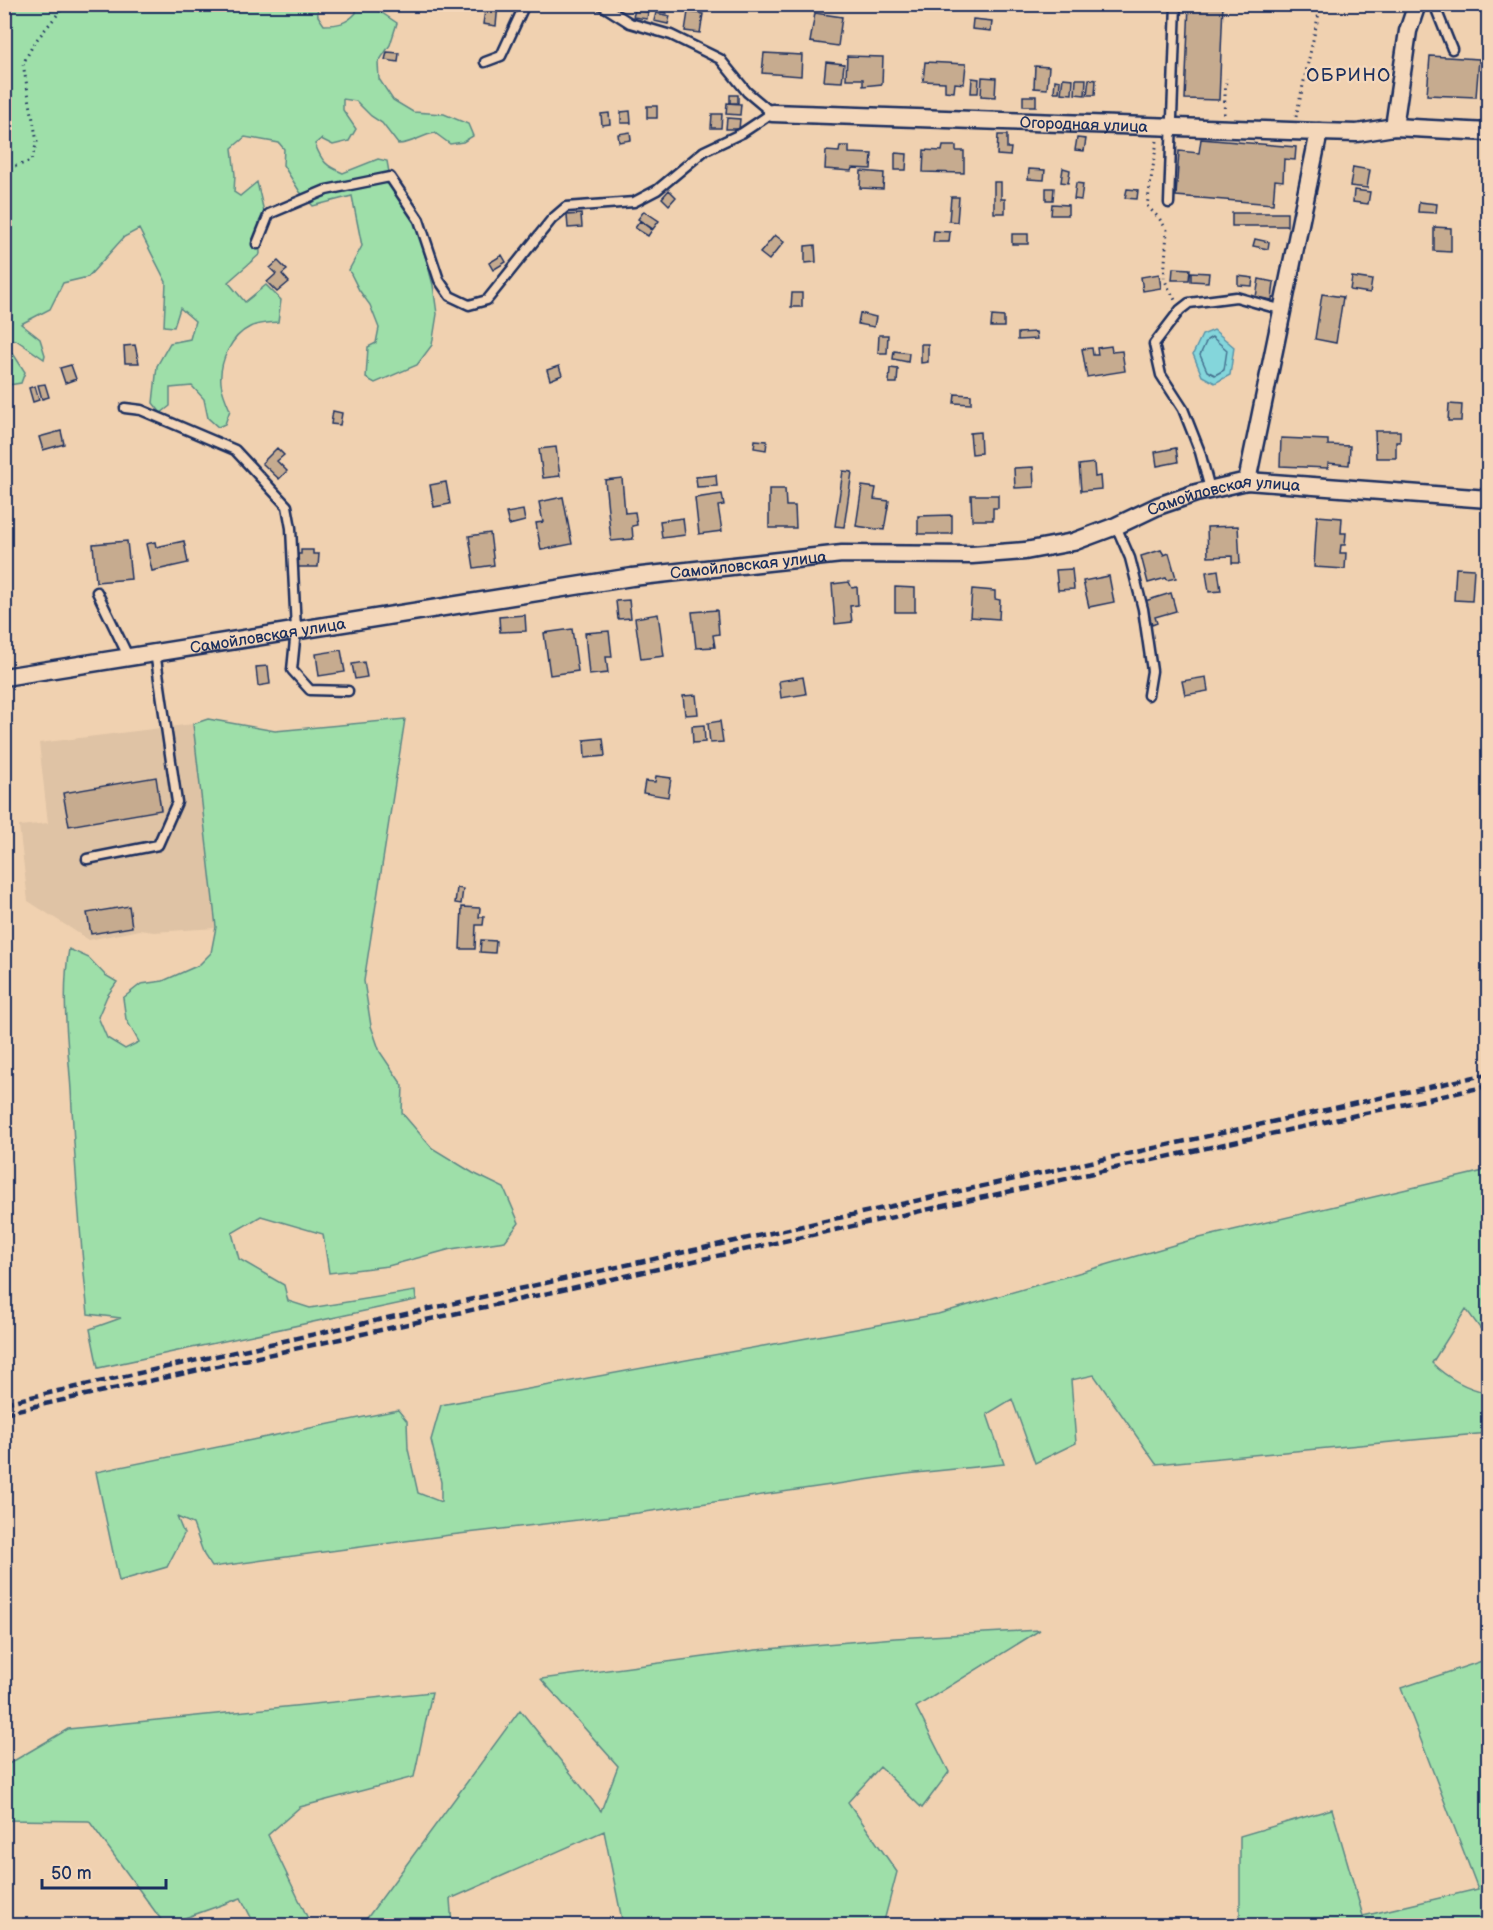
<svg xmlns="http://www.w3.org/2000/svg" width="1493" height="1930" font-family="'Balsamiq Sans',sans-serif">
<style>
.built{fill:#dfc3a5}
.green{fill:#9edfa9;stroke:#5c8784;stroke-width:1.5}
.water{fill:#84d6db;stroke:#5a93a9;stroke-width:1.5}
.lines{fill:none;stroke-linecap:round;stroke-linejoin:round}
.shore{stroke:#457290;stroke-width:1.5}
.building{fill:#c6ab8f;stroke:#1b2f5e;stroke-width:1.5}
.service-casing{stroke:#1b2f5e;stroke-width:13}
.minor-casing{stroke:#1b2f5e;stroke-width:21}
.path{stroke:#1b2f5e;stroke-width:3;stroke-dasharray:1.5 4.5;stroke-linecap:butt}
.service{stroke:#f4d7ba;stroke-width:8}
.minor{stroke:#f4d7ba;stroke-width:16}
.rail{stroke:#1b2f5e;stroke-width:4.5;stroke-dasharray:9 4.5;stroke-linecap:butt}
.labels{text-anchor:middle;stroke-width:5;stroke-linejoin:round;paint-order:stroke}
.street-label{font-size:16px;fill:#1b2f5e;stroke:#f4d7ba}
.neighbourhood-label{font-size:18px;letter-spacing:1.5px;fill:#1b2f5e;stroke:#f4d7ba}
</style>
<rect width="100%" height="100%" fill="#f0d1b0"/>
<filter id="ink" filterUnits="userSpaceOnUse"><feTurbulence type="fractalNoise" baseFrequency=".0167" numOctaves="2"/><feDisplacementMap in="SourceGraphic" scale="12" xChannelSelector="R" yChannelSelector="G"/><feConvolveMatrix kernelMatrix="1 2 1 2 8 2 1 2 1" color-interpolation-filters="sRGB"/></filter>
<g filter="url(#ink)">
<path class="built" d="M193,724L216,928L154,932L139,930L89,940L28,901L19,826L48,823L39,743Z"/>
<path class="green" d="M5,5H317L318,16L324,25C338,25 346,24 356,13V5H370L397,23L390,45L378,63L379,79L393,100L413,112L444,114L468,124L473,136L463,142L450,144L435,133C421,135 412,144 398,144L382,123L371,116L356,101L343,99V110L356,129L349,141L333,145L321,139L315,144C322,162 326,166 343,173L378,159L387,161L392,189L406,197L416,222L433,285L437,314L432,345L417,365L375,383L366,378L368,347L376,343L379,328L370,305L359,290L349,270L362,246L352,196L313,206L300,192L283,165L284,149L279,143L245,137L232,148L235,175L234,192L240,196L257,182L264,212L259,222L260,254L228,282L245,302L266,285L281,300L278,322C269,323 258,323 250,327C231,336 219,362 221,383C222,392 226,401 230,410L225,424L218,427L208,418L204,399L192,386L170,388V406L161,413L153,403L157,366L170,343L190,339L195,321L180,308L174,327L164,326L166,282L139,229L124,237L88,277L63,283L50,309L21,324L40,339L45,355L44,359L16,340L5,341Z
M5,346L14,355L25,372L21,383L9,385L5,380Z
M208,719L275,731L405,719L364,981L371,1026L380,1052L403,1086L402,1113L432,1148L473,1173L504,1188L519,1223L505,1241L451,1249L388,1266L329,1273L323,1234L261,1216L232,1233L239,1259L284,1285L288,1301L310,1308L415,1291L416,1300L98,1368L90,1329L121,1318L88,1314C80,1239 75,1165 71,1090C68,1044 61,995 69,949L89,958L105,975L117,982L107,996L98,1017L107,1038L125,1049L139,1042L126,1019L123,998L141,984L163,981L199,965L211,953L216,927L193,724Z
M1488,1170V1339L1466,1309L1432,1363C1448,1379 1466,1388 1488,1393V1433L1156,1464L1094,1375L1071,1380L1076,1443L1035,1463L1012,1399L987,1414L1004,1464L906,1474L638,1513L450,1535L212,1567L204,1555L193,1524L177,1517L184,1534L167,1567L119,1581L96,1472L398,1410L407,1421L408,1449L418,1493L441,1502V1482L431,1440L441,1405L938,1314L1191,1240Z
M1040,1630L916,1707L949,1772L922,1808L880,1767L848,1802L897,1872L883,1925H623L604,1831L450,1899L452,1925H362L520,1710L601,1811L618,1766L541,1679L756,1650L895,1638Z
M1488,1659V1925H1240V1836L1332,1809L1363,1916L1478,1889L1401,1688Z
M432,1692L414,1777L300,1807L268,1835L311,1925H255L241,1898L165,1925L89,1821L5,1820V1766L68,1729Z"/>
<path class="water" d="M1214,330L1234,347L1230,375L1215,383L1202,376L1193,354L1202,335Z"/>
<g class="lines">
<path class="shore" d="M1212,337L1227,350L1224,370L1215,375L1207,371L1200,355L1207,340Z"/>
</g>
<path class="building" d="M486,4H498L496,26L483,24Z
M655,4L668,5L666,13L654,10Z
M1189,4H1223L1219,100L1185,99Z
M635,10L648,12L647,19L633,17Z
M688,12L703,14L700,33L685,31Z
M656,13L670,16L668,24L654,21Z
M815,13L842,17L838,46L810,42Z
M973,19L992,21L991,31L972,29Z
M387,52L399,53L398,62L385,60Z
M764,53L802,55L801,76L762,73Z
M847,56L883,57L882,84L863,86V79H846Z
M1430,56L1479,59L1476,97L1427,95Z
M826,62L844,64L842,82L824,81Z
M925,62L966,64L964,84L955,83L954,92L945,91V82L923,81Z
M1035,66L1049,67L1047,89L1034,88Z
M982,77L996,78L995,97L981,96Z
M972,78L979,79L978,93H971Z
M1063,78L1073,79L1072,94L1061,93Z
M1076,79H1086L1085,95L1075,94Z
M1089,79L1096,80L1095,95H1087Z
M1055,80L1060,81L1059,92H1054Z
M730,95H738V103H730Z
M1023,96H1036V106H1023Z
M727,103L741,104L740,115L726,114Z
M647,106H657V118H647Z
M630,111L631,123H621V112Z
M609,113L610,124L602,125L601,114Z
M712,114H722L721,128H711Z
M727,118L740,119L739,129H726Z
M630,132L631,140L619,142L618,134Z
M998,135H1007V148H1011L1010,156L997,155Z
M1077,138L1086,139L1084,151L1075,150Z
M1201,139L1296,147L1295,160L1284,159L1283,181L1275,180L1273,204L1176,196L1179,151L1199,153Z
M840,146H849V153L872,154L871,169L852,168L851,171L825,169L826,151L839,152Z
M943,146H956V151H964V173L923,172L924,150L942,151Z
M895,153L907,154L906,170H895Z
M1353,167L1370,170L1367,188L1350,186Z
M1063,168L1070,170L1068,183L1061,182Z
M1029,169L1045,170L1044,180L1028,179Z
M861,171L884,173L883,189L860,188Z
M994,182H1001V199H1005V213H994Z
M1076,183L1083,184L1081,200L1074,199Z
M1046,188H1054L1053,200H1046Z
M1127,189L1138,190L1137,199L1125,198Z
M669,190L676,197L669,205L662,198Z
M1354,190L1370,192L1368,204L1353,202Z
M951,197H959L957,222L949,221Z
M1419,202L1437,204L1436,213L1418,212Z
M1052,204L1068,205V215H1051Z
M644,211L659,221L653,229L638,219Z
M1232,213H1287V226H1232Z
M581,214L582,227L568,228L567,215Z
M640,221L652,230L648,236L635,228Z
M1434,227L1451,228V252L1434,251Z
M934,231L950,232L949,242H933Z
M1012,234H1028V244H1012Z
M775,235L784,242L769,260L760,253Z
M1255,239L1269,242L1268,249L1253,246Z
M815,245L816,262L805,263V246Z
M502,255L506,262L493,270L489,263Z
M278,261L287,270L282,274L289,282L277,292L267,282L276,274L270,268Z
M1173,268L1190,269L1189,280H1172Z
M1191,272L1209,273L1208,282L1191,281Z
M1159,274L1161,288L1143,291L1141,277Z
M1238,276L1253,278L1252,286L1238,285Z
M1352,277L1372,280L1370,293L1350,290Z
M1259,279L1274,282L1272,300L1256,297Z
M792,293H802V307H791Z
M1322,294L1343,297L1336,343L1315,339Z
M860,313L876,317L874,327L858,324Z
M992,316L1004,317V327H991Z
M1036,332L1037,339L1018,340V333Z
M879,335H888L887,353H878Z
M921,344H928V362L921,363Z
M135,345L139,363H125L124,346Z
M1111,346L1112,352L1122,351L1125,371L1087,377L1082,349L1092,348L1093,355H1098L1097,348Z
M894,351L909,353L908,362L893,359Z
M71,365L76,379L65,383L60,368Z
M559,366L562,375L550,380L547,370Z
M890,368L898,369L897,383H889Z
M45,384L49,397L42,399L38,385Z
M35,386L39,400L33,402L29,388Z
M955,394L971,395V404L954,403Z
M1449,404L1462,405L1461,421H1448Z
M333,411L342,413L340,425L331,424Z
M61,431L64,444L43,450L39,437Z
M1375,431H1400V442H1396V458H1376Z
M980,432L981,453L972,454L970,433Z
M1281,438L1328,440V445L1350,446L1349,465L1328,463V468L1280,466Z
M755,440L767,441L766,450L754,448Z
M556,447L560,476L543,478L539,449Z
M277,448L284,455L277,461L287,471L279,479L262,463Z
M1176,448L1178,462L1157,466L1155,452Z
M1094,463L1095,477L1100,476L1101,489L1081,491L1079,465Z
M1033,467L1034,487L1015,488L1014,468Z
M843,471L852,472L844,527L835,526Z
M716,475L717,486L697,487L696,477Z
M622,478L625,513L635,512L637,525L632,526L633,539L611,541L605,480Z
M446,482L450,504L434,507L430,485Z
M862,486L876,488L874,499L889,501L884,530L856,526Z
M769,489H785L786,506H795L796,528H769Z
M722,494L724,505L718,506L722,531L699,534L695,498Z
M971,495H998V508H993V520H972Z
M563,497L572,544L541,550L536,523L543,522L539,502Z
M523,510L525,521L509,525L506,513Z
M952,515V534H918V516Z
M1317,516L1342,518L1341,533H1346L1345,545H1341L1340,553H1346L1345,569L1314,567Z
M683,518L685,535L662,538L660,521Z
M1238,526L1240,563H1232V556L1208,557L1207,527Z
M490,533L494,565L474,568L469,536Z
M127,541L131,579L96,582L93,544Z
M184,541L188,563L152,571L146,544L155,542L156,547Z
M301,550H313V554H319L318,567H298V554H301Z
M1161,550L1164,555L1169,553L1176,578L1167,580L1166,578L1148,583L1141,556Z
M1456,568L1474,569L1472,601L1454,600Z
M1072,569L1074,589L1058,590L1056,570Z
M1218,570L1221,591L1209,592L1206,572Z
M1109,576L1114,602L1089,607L1083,581Z
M849,582L852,588L857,587L858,605L850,606L852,622L835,624L832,584Z
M895,587L915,588V612H895Z
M972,589L995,591V599L1000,600L999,619L970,617Z
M1171,593L1176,611L1155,617L1157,623L1152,625L1145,601Z
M629,600L631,618L618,619L616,601Z
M717,610L719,634L713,635L715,647L696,648L692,612Z
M658,614L664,656L641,659L635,618Z
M525,615L526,631L500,632L499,617Z
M572,629L578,671L550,675L544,633Z
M609,631L612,657H606L608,673L589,675L585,633Z
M341,650L345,672L319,676L316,654Z
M364,662L367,677L355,679L352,664Z
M268,666L270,684L258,686L256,667Z
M803,677L806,694L781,698L779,681Z
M1206,677L1208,691L1185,695L1182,681Z
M696,695L698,714L685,715L683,696Z
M720,721L723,742L710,743L708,723Z
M704,725L705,742L693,743L692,726Z
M603,738L605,756L585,758L584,740Z
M656,776L671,778L668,797L643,793L645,781L655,782Z
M156,777L161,810L69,826L63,793Z
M457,888L463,889L461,904L455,903Z
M129,906L132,927L91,934L87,913Z
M462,907L480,908L479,917H484L483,925H476L475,949H460Z
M481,940L496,941L495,953L480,952Z"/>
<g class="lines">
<defs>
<path id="service" d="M1434,4L1452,49
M485,62L501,56L525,4
M1169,203L1176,4
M257,244L269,214L326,190L390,177L419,220L439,280L450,296L469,305L487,300L552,219L566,207L634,202L657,190L704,151L742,133L772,113L747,92L720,59L671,35L630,23L600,4
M125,408L141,410L235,450L287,506L291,528L296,630L292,670L310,690L348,691
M1210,489L1200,452L1183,409L1161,375L1154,344L1180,310L1189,303L1236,297L1283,310
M1116,526L1130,558L1143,609L1152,671L1148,695
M97,592L128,656
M87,859L158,845L177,802L155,652"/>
<g id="minor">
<path id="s1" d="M772,113L1319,132L1357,133L1394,127L1488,132"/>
<path d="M1394,127L1408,31L1417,4"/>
<path d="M1247,481L1319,132"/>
<path id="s2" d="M4,677L632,577L842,554L972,555L1025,551L1073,542L1116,526L1158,506L1196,493L1247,481L1488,499"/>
</g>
</defs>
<use href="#service" class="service-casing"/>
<use href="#minor" class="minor-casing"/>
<path class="path" d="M1224,114L1226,78
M1296,117L1321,4
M1157,141L1147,206L1159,218L1167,230L1164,279L1175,300
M4,170L31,161L37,142L23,64L34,43L66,4"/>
<use href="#service" class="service"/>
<use href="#minor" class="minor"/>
<path class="rail" d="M4,1403L1488,1074
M4,1413L1488,1086"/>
</g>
</g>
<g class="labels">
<g class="street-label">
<text dy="6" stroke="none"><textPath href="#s1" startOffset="312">Огородная улица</textPath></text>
<text dy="6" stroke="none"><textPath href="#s2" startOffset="1239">Самойловская улица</textPath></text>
<text dy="6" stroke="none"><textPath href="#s2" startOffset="753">Самойловская улица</textPath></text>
<text dy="6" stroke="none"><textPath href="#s2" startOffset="267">Самойловская улица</textPath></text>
</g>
<g class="neighbourhood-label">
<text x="1349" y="81">ОБРИНО</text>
</g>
</g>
<rect width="1493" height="1930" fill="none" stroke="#f4d7ba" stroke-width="24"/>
<rect x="12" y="12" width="1469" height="1906" fill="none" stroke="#1b2f5e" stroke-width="2" filter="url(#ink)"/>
<path d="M42 1879v9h124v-9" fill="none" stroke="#1b2f5e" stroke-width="3"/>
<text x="51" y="1879" font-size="18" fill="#1b2f5e" stroke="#f4d7ba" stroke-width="4.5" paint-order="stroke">50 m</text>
</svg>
